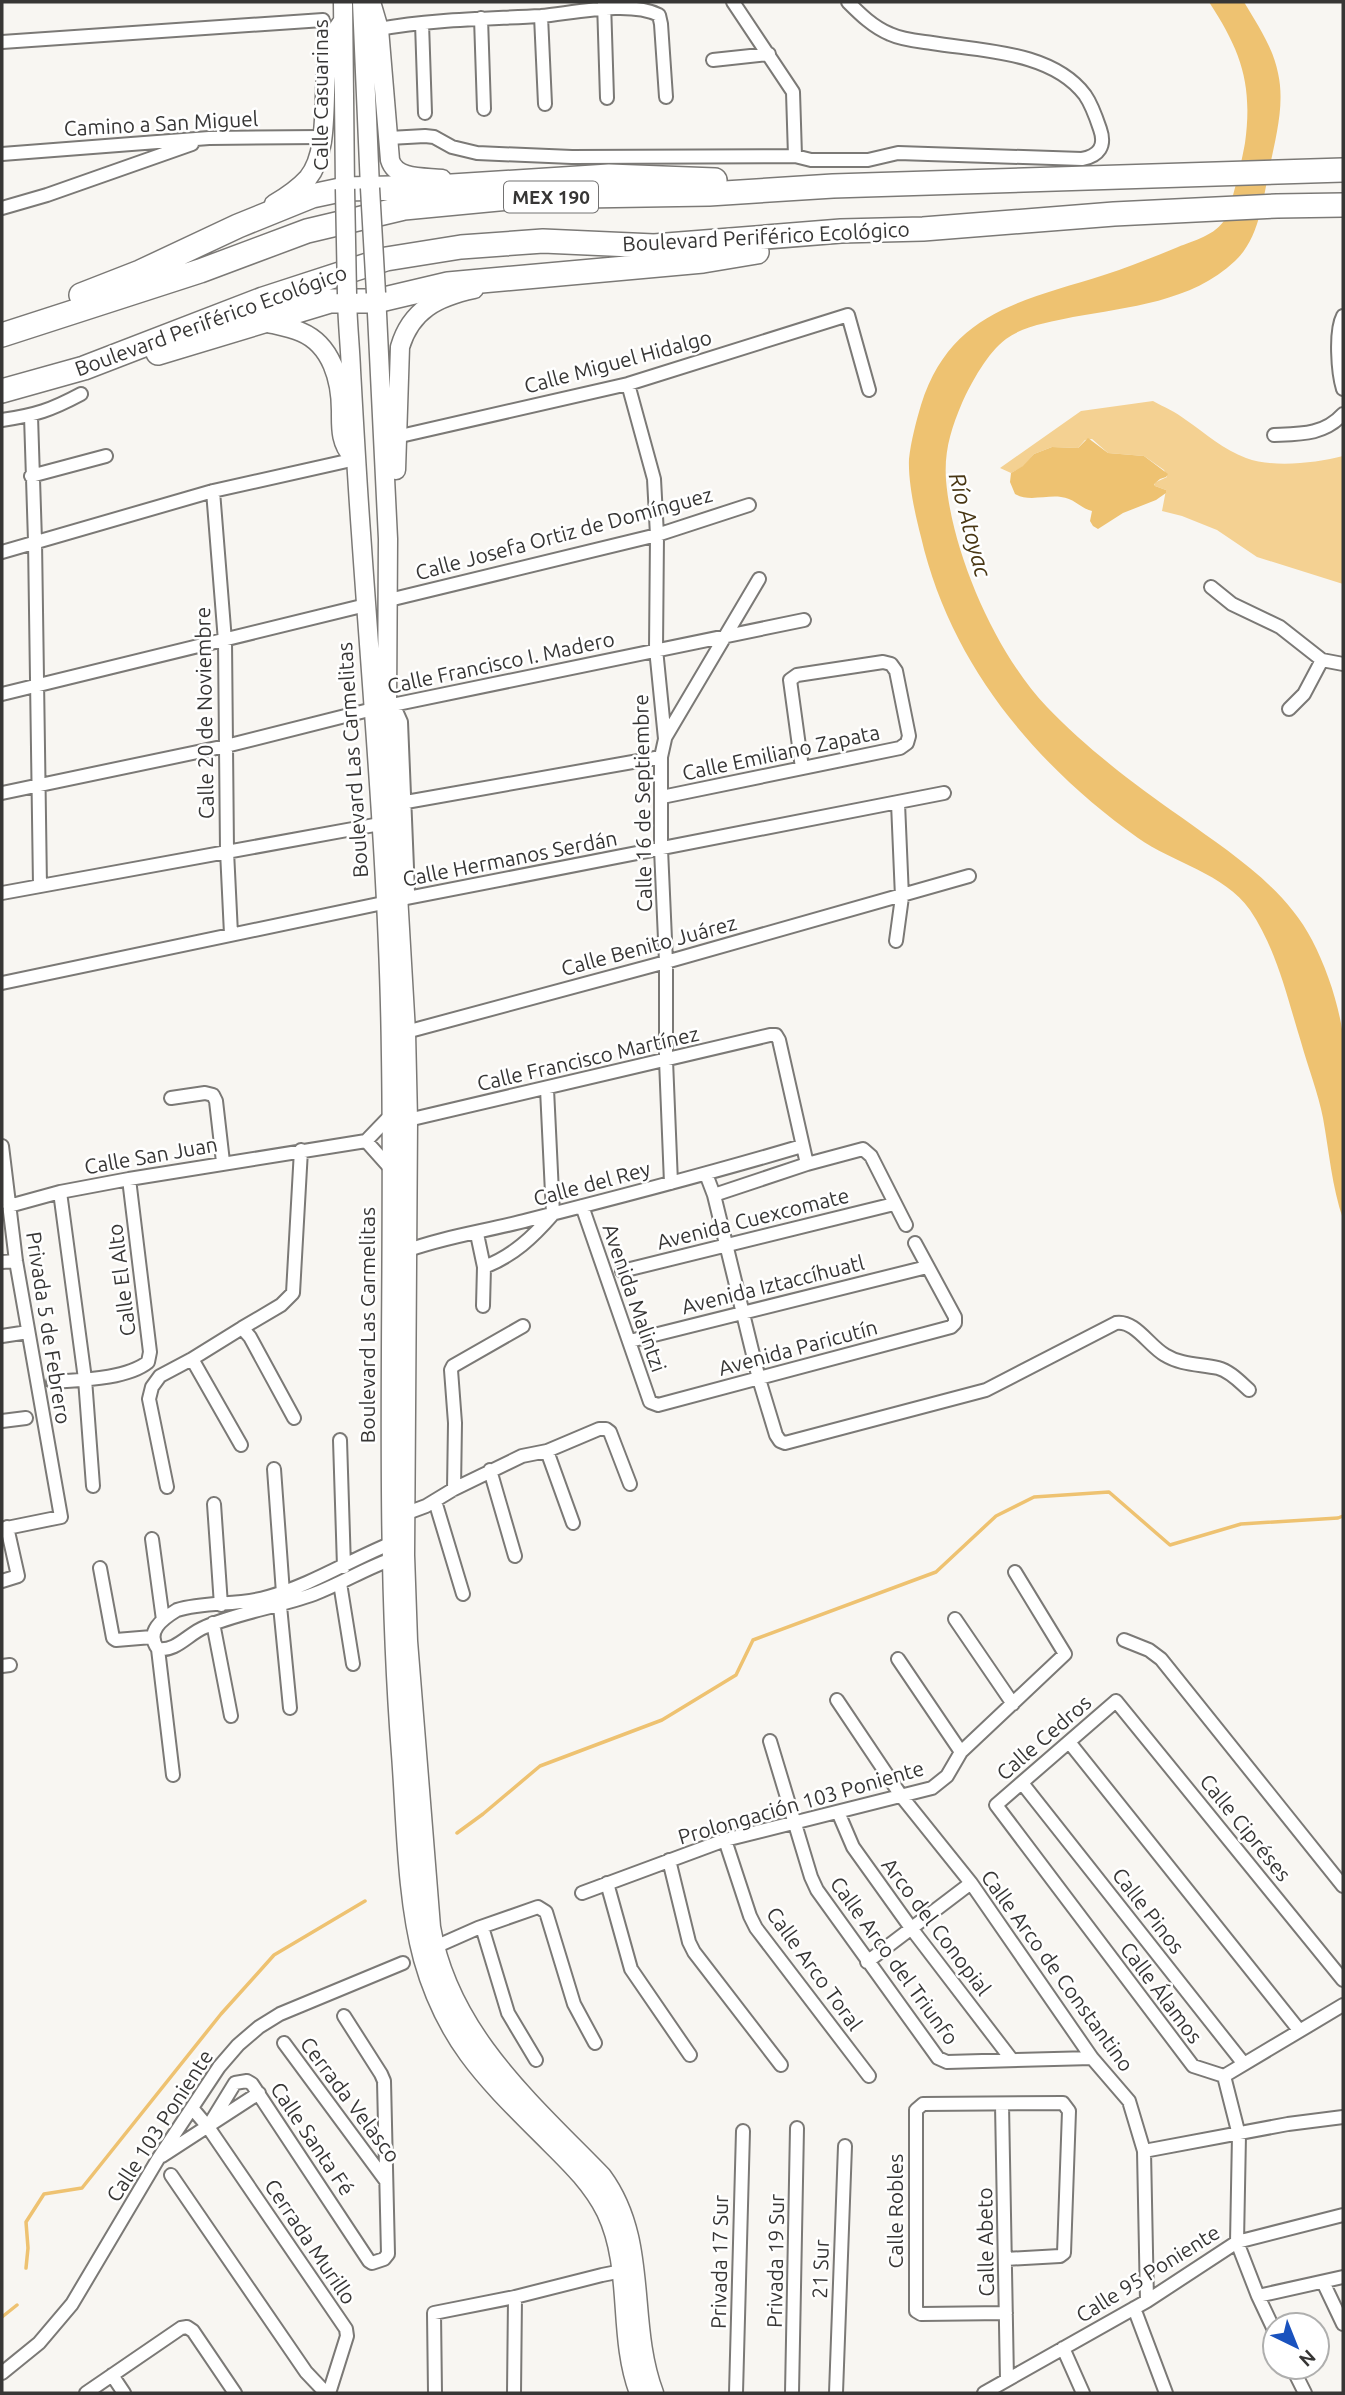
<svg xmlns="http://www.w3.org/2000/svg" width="1345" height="2395" font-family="Ubuntu,sans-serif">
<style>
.green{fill:#f4d192}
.water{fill:#eec271}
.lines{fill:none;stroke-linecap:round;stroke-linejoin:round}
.stream{stroke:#eec271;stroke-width:3.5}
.street-casing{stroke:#7b7976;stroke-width:16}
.secondary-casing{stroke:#7b7976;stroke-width:21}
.highway-casing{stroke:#7b7976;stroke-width:26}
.street{stroke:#fff;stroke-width:12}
.secondary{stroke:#fff;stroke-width:18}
.highway{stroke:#fff;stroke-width:23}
.secondary-bridge-casing{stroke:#7b7976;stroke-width:21;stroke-linecap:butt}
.secondary-bridge{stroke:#fff;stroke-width:18}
.labels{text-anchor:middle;stroke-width:5;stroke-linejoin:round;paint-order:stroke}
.shield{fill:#fff;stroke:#737272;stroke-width:2}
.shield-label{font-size:19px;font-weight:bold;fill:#373635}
.street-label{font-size:21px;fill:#373635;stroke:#fff}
.water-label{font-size:23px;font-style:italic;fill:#483613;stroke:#fff}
</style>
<rect width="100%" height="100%" fill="#f8f6f2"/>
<path class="green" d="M1153,401C1164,407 1176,412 1186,420C1205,433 1224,450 1246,458C1273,468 1316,463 1343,456V584L1257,557L1217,530L1182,516L1162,511L1166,490L1155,486L1154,483L1167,477L1164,470L1144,456L1108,453L1092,439L1085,440L1078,448L1052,447L1034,454L1024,466L1011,473L1000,468L1081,411Z"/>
<path class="water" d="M1209,2H1244C1257,24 1273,47 1278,73C1285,104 1276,136 1270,166C1263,198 1260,238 1235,261C1192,302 1128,307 1073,317C1051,322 1025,325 1006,339C988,352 971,383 962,403C951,429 944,451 946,480C952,553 996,654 1047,707C1085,747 1136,786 1181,817C1229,852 1284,886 1312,940C1326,967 1337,999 1342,1029C1345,1049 1343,1072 1343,1093C1343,1135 1343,1177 1343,1219C1332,1187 1329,1151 1323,1118C1318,1093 1308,1067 1301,1042C1287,997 1277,950 1250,910C1224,873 1173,863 1138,838C1034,764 950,663 921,537C915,514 908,482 909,459C911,441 916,422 921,405C950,312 1022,301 1104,275C1129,267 1154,257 1178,247C1193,241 1216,235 1225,219C1232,205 1242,160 1245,143C1253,84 1241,51 1209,2Z
M1088,438L1108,453L1144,456L1168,474L1166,477L1160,479L1154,484L1155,486L1166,490V493L1156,500L1123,513L1098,529L1093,526L1090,521L1092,511C1080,508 1074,498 1061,497C1046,495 1028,502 1015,494L1010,482L1011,473L1023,466L1034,454L1052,447L1078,448Z"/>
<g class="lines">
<path class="stream" d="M457,1833L483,1814L540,1766L662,1720L736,1675L753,1640L936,1572L996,1516L1034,1497L1109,1492L1170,1545L1241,1524L1338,1518L1343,1516
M26,2268L28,2248L26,2222L44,2194L82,2188L221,2014L274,1955L365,1901
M2,2317L17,2305"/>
<defs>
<path id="street" d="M604,2L607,98
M733,2L793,92L795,156
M541,16L545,104
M481,18L484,109
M379,23V29C433,19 487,19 541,16C573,13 630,0 659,15L661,24L666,97
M422,23L425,113
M2,42L323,20
M713,60L769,54
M389,138L425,136L434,137L452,147L477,153L572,157L795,156L811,160H868L898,153L1082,159C1099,156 1106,146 1100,129C1096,117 1092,105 1085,95C1052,51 981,51 932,43C918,41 903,40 890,34C873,27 860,14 848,2
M2,154L209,138L322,137
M2,208L47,195L192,144
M1343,316C1335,331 1338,373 1343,389
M628,384L654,479L657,535L656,649L665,739L661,757V849L666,962V1060L671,1183
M31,416L35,541L40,886
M2,420C36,415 51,410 81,394
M1274,435C1300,434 1324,435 1343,414
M396,437L628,384L848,315L869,390
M31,476L106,456
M213,491L225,641L227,851L231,934
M2,552L213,491L356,459
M1211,587L1232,604L1280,627L1322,660L1343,664
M389,600L657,535L749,505
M2,694L366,605
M387,706L397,713L401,722L408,892L398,900
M1289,709L1304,694L1322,660
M665,738L759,579
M2,793L226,746L373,709L804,620
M662,797L900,748L907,743L909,736L896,671L891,664L883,662L797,675L790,680L802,768
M406,802L661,757
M2,893L380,824
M896,941L902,897L898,803
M2,983L407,898L944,793
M406,1032L666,962L969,876
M171,1098L205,1093L213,1095L216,1101L223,1162
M408,1120L770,1035H776L779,1040L807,1164
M2,1146L16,1261L61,1517L2,1529
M391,1169L366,1141L391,1115
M706,1174L714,1195L759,1379L776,1435L780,1441L785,1443L986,1390L1116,1323C1135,1320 1149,1346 1165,1355C1181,1365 1200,1364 1218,1368C1230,1371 1240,1382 1249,1390
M60,1192L85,1379L93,1486
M714,1195L807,1164L863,1149L871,1156L906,1225
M9,1206L60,1192L129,1179L366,1141
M582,1206L650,1402L658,1405L951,1327L955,1323V1317L915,1243
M477,1234L484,1267L483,1306
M403,1252C442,1237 487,1231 528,1220C619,1197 711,1173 802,1146
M2,1262L16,1261
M484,1267C513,1256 533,1237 553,1214L547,1089
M622,1271L894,1204
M242,1328L281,1305L293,1293L301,1150
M2,1336L28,1332
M630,1341L927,1267
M192,1359L241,1445
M53,1382C80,1380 127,1379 148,1362L150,1352L129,1179
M2,1421L26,1418
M340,1440L344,1567
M547,1451L573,1523
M274,1469L283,1593
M490,1470L515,1556
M167,1487L149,1399L152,1387L160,1376L192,1359L242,1328L250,1337L294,1418
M454,1489L455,1423L451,1370L453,1366L523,1326
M435,1501L463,1594
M214,1504L221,1605
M399,1516L426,1506L454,1489L522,1456L547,1451L599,1429H606L610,1432L630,1484
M152,1539L163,1620
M397,1541C353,1558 314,1584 268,1597C239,1606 206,1601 177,1610C162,1619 145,1632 158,1649C176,1652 189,1633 205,1627C240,1612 278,1607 314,1594C343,1583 369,1566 398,1557
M100,1568L113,1638L116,1640L152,1637
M2,1581L18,1576L7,1527
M340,1583L353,1664
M280,1606L290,1708
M955,1619L1013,1704
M213,1623L231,1716
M1124,1640L1149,1650L1161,1659L1343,1886
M158,1649L173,1775
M898,1659L961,1752
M2,1666L10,1665
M837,1700L902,1797L971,1883L1092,2058L1129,2101L1144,2151L1147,2301
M770,1741L811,1877L817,1890L938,2058L947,2062L1092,2058
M1069,1742L1299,2030
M1022,1783L1244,2064
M838,1812L853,1847L911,1928L1012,2060
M725,1840L750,1916L756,1928L869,2076
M669,1860L689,1942L694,1952L781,2065
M607,1883L631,1969L690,2055
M582,1893L725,1840L932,1788L947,1776L961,1752L1065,1654L1015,1572
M482,1927L508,2013L536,2060
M435,1947L478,1928L538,1907L546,1912L574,2004L595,2043
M867,1962L971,1883
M1343,1980L1116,1701L996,1805L1193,2066L1224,2076L1343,2005
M284,2043L386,2181
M1224,2076L1239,2135L1237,2242L1258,2296L1275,2332
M1002,2104L1007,2380
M208,2127L235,2083L247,2081L252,2084L369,2261L372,2263L384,2259L388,2254L384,2081L381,2074L344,2016
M1144,2151L1288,2124L1343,2117
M162,2156L259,2093
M171,2175L306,2372L324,2391L327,2392L330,2390L347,2336L346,2329L208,2127L192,2108
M1005,2259L1060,2256L1064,2253L1069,2111L1063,2103L923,2104L916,2110V2311L921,2314L1006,2313
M1323,2282L1343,2324
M1258,2296L1343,2277
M1134,2308L1166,2393
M1063,2348L1083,2393
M1292,2367L1305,2393
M2,2373L39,2343L72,2304L158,2159L219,2067L238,2045L259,2027L280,2014L403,1963
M112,2375L124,2393
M86,2393L181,2328L187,2327L193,2331L235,2393
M435,2393L434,2313L515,2297L602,2275L622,2271
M514,2393L515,2297
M736,2393L743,2131
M792,2393L797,2128
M836,2393L845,2146
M984,2393L1147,2301L1237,2242L1343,2215"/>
<path id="secondary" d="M343,2L345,189
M362,2L370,188
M371,2L379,29L390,160C396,180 424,177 442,179
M274,204C286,197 298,189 308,178C334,146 318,77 332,40C334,33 339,27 343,21
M376,293L388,539L387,706L406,1032L408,1120L405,1555L408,1641L431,1927C449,2033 531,2103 602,2176C650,2241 627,2321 654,2393
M347,294C347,319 350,344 351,370C354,424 357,479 361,533C373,707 389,882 391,1056C395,1288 383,1521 401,1754C406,1819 406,1896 423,1959C446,2041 486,2079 544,2137C567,2160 591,2182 606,2212C633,2269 617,2335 639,2393
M264,322C276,325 289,327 301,332C332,345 341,381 341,411C341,428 340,443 353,457
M396,470L400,347C411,310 437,297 474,289"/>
<path id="highway" d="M81,295L140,272L238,226L312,196L345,189L436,187L609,176L715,180
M2,335L200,271L307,231L404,208L520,197L709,194L833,186L1343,170
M158,353L330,301H376L448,284L703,261L757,252
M2,391L84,368L263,299L386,259L461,247L543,241L654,246L841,231L923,229L1114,214L1277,206L1343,205"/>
</defs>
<use href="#street" class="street-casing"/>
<use href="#secondary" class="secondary-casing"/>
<use href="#highway" class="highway-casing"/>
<use href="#street" class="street"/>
<use href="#secondary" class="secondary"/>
<use href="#highway" class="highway"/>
<defs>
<path id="secondary-bridge" d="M370,188L376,293
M345,189L347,294"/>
</defs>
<use href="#secondary-bridge" class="secondary-bridge-casing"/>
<use href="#secondary-bridge" class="secondary-bridge"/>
</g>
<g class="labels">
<rect class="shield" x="504" y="181.5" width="94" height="31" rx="5"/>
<g class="shield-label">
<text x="551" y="204">MEX 190</text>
</g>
<g class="street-label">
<text transform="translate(321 95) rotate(-90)" y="7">Calle Casuarinas</text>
<text transform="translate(161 124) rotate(-3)" y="7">Camino a San Miguel</text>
<text transform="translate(766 237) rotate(-3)" y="7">Boulevard Periférico Ecológico</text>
<text transform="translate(211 321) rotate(-20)" y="7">Boulevard Periférico Ecológico</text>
<text transform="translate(618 362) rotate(-15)" y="7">Calle Miguel Hidalgo</text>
<text transform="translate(564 534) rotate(-15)" y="7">Calle Josefa Ortiz de Domínguez</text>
<text transform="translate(501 663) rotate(-12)" y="7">Calle Francisco I. Madero</text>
<text transform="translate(205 713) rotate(-91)" y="7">Calle 20 de Noviembre</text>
<text transform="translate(781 753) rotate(-12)" y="7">Calle Emiliano Zapata</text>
<text transform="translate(353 760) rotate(-94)" y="7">Boulevard Las Carmelitas</text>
<text transform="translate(643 803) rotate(-91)" y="7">Calle 16 de Septiembre</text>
<text transform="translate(510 859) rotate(-11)" y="7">Calle Hermanos Serdán</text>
<text transform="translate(649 946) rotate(-15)" y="7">Calle Benito Juárez</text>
<text transform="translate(588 1059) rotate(-13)" y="7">Calle Francisco Martínez</text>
<text transform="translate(151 1156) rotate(-10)" y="7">Calle San Juan</text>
<text transform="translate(592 1184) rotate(-15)" y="7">Calle del Rey</text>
<text transform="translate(753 1219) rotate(-14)" y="7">Avenida Cuexcomate</text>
<text transform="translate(122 1280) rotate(-97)" y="7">Calle El Alto</text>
<text transform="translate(773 1285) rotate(-14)" y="7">Avenida Iztaccíhuatl</text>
<text transform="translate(634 1298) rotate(71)" y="7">Avenida Malintzi</text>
<text transform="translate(368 1325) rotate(-90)" y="7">Boulevard Las Carmelitas</text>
<text transform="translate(48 1328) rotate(81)" y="7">Privada 5 de Febrero</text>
<text transform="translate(798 1348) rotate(-15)" y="7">Avenida Paricutín</text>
<text transform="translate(1044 1738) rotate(-41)" y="7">Calle Cedros</text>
<text transform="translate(801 1803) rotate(-16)" y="7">Prolongación 103 Poniente</text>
<text transform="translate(1245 1828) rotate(51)" y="7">Calle Cipréses</text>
<text transform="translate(1148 1911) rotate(52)" y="7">Calle Pinos</text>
<text transform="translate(936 1927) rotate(53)" y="7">Arco del Conopial</text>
<text transform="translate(894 1961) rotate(54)" y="7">Calle Arco del Triunfo</text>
<text transform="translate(814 1969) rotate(54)" y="7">Calle Arco Toral</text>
<text transform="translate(1057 1971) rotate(54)" y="7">Calle Arco de Constantino</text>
<text transform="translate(1161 1993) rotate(53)" y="7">Calle Álamos</text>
<text transform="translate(350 2100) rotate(53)" y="7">Cerrada Velasco</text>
<text transform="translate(160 2126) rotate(-57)" y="7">Calle 103 Poniente</text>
<text transform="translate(312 2139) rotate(56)" y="7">Calle Santa Fé</text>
<text transform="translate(896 2211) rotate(-90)" y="7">Calle Robles</text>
<text transform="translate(310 2242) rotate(56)" y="7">Cerrada Murillo</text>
<text transform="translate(986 2242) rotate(-91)" y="7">Calle Abeto</text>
<text transform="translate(776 2261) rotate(-89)" y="7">Privada 19 Sur</text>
<text transform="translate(720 2262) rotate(-89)" y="7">Privada 17 Sur</text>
<text transform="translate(821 2269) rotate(-88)" y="7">21 Sur</text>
<text transform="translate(1148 2274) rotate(-32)" y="7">Calle 95 Poniente</text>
</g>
<g class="water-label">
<text transform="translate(970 525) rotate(75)" y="8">Río Atoyac</text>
</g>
</g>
<rect width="1345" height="2395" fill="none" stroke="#373635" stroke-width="7"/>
<g transform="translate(1296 2346) rotate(137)"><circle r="33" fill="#ffffff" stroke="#afafae" stroke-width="2"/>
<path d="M0-5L12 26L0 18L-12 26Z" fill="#1952be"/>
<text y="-10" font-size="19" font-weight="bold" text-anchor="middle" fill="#373635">N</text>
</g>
</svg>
